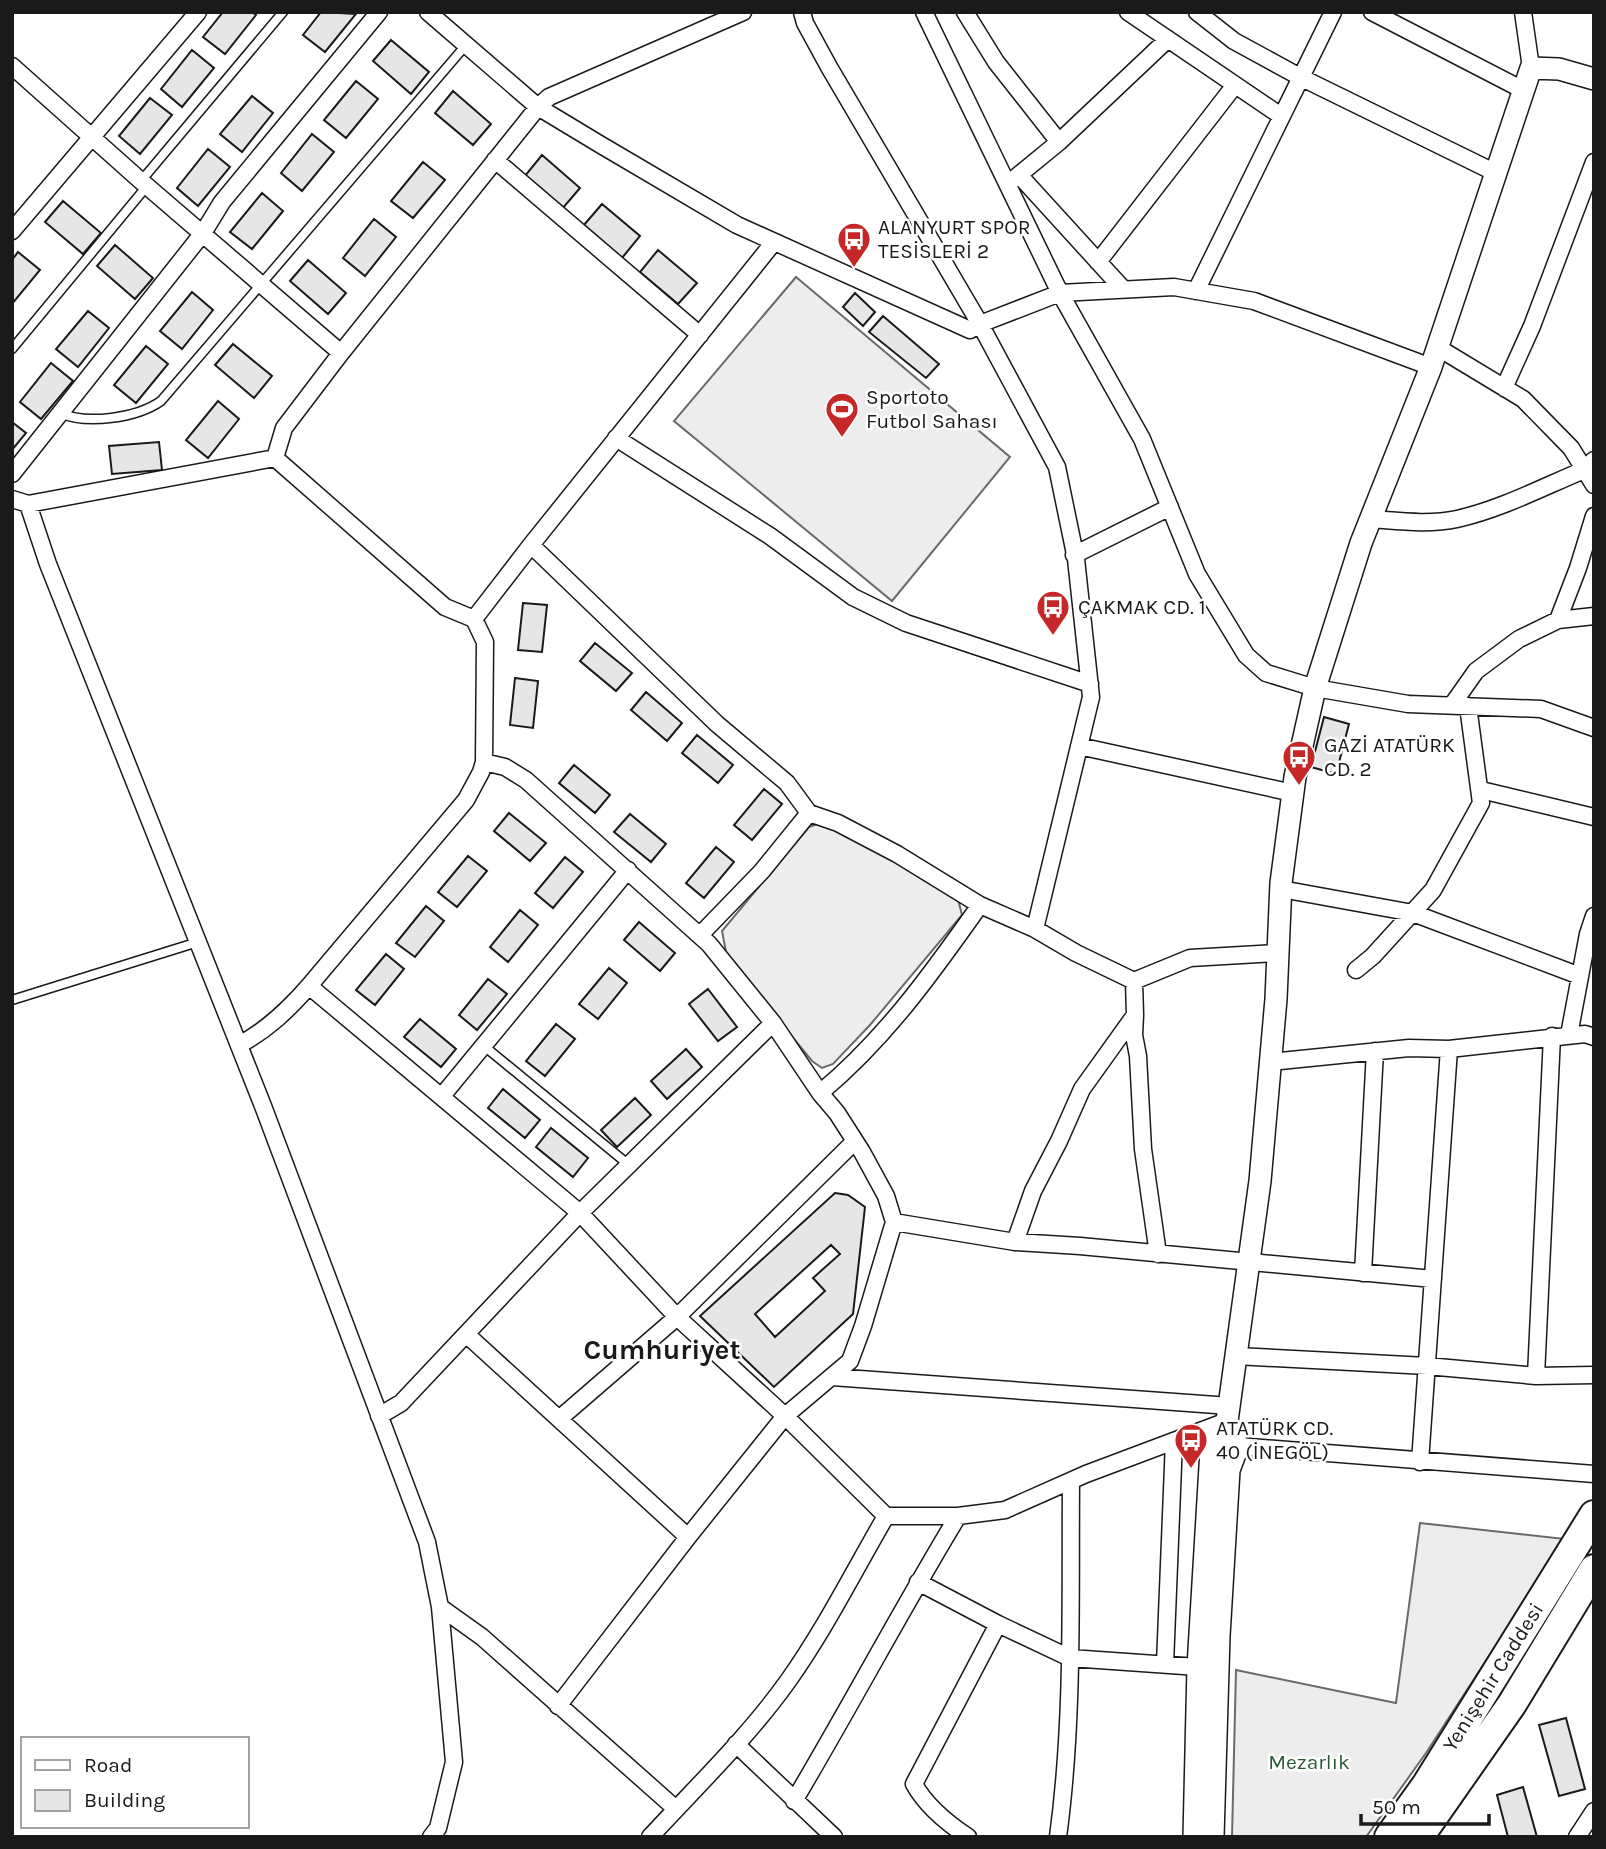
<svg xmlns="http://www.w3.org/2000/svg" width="1606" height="1849" font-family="Karla,sans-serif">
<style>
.built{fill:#ededed;stroke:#6a6a6a;stroke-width:2}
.building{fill:#e6e6e6;stroke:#1a1a1a;stroke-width:2;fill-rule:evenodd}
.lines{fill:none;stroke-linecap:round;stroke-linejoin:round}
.lane-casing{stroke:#1a1a1a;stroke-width:11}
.street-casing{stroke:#1a1a1a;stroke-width:19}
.secondary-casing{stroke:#1a1a1a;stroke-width:24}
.highway-casing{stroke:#1a1a1a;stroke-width:32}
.lane{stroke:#fff;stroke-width:8}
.street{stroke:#fff;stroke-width:16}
.secondary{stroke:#fff;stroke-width:21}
.highway{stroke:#fff;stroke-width:28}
.labels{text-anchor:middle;stroke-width:5;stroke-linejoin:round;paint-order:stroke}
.poi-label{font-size:21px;fill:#1a1a1a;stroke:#fff;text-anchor:start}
.street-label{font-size:21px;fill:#1a1a1a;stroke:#fff}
.park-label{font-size:21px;fill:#2b5a34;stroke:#fff}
.district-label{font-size:28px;font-weight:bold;fill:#1a1a1a;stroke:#fff}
</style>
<rect width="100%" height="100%" fill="#fff"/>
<path class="built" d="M796,277L1010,457L892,601L674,421Z
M823,822L957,895L962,915L870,1025L833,1064L822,1068L812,1061L727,957L722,931L809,827Z
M1420,1523L1565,1539L1426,1753L1366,1837H1232L1236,1670L1396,1703Z"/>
<path class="building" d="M223,12H252L256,15L225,54L203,37Z
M321,12L356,14L325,52L303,35Z
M391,40L429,72L411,94L373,61Z
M192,50L214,68L182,107L161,89Z
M356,81L378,99L346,138L324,120Z
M453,91L491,124L473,145L435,113Z
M252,96L273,113L242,152L220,134Z
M150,98L172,115L140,154L119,136Z
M312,134L334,152L302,191L281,173Z
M208,149L230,167L198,206L177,188Z
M542,155L580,188L562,209L524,177Z
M423,162L445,180L413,218L391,201Z
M262,193L283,211L252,249L230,232Z
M63,201L101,233L83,254L45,222Z
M602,204L640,236L622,258L584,225Z
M374,219L396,237L365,276L343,258Z
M115,245L153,278L135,299L97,266Z
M658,250L697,283L678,304L640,272Z
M18,252L40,270L12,304V260Z
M308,260L346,293L328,314L290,281Z
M192,292L213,310L182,349L160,331Z
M855,293L875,312L863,326L843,307Z
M88,311L109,328L78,367L56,349Z
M883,316L939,364L926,378L869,332Z
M233,344L272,376L254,398L215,365Z
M146,346L168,364L136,403L114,385Z
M51,363L73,381L41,419L20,402Z
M218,401L239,419L208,458L186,440Z
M12,422L26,433L12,450Z
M159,442L162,470L112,474L109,446Z
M523,603L547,605L542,652L518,650Z
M595,643L632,673L616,691L580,661Z
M515,678L538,681L533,728L510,725Z
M646,692L682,723L667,741L631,710Z
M1324,717L1349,724L1336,774L1311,767Z
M697,735L733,765L718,783L682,753Z
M574,765L610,795L595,813L559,783Z
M764,789L782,804L752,840L734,825Z
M509,813L546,843L530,861L494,831Z
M630,814L666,844L651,862L614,832Z
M716,847L734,862L704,898L686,883Z
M468,856L487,871L457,907L438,892Z
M565,857L583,872L553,908L535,893Z
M426,906L444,921L415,957L396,943Z
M520,910L538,925L508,962L490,947Z
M639,922L675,953L660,971L624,940Z
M386,954L404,969L375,1005L356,990Z
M609,968L627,983L598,1019L579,1004Z
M488,979L507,994L477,1030L459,1015Z
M708,989L737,1027L718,1041L689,1004Z
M420,1019L456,1049L441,1067L404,1037Z
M556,1024L575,1039L545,1076L526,1061Z
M686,1049L702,1067L667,1099L651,1081Z
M503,1089L540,1120L525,1138L488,1108Z
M635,1098L651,1115L617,1147L601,1130Z
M551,1128L588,1158L573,1177L536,1147Z
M835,1193L848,1195L865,1207L853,1314L774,1387L700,1316ZM831,1245L840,1254L813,1278L825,1291L775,1337L755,1314Z
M1566,1718L1585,1789L1559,1796L1539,1725Z
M1523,1787L1537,1837H1508L1497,1795Z"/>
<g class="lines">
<defs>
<path id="lane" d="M141,181L283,12
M12,349L147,186
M60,413C87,425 137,418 161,401L466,45
M12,1000L198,942
M484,1046L629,1165"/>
<path id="street" d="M428,12L538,107L601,145L737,225L970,330L980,324L1060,293L1174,287L1254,301L1431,367
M802,12L805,23L829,67L980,324L1057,467L1076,559L1091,697L1035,929
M924,12L1060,293L1142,439L1197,574L1246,655L1266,673L1315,688L1408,704L1541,709L1594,728
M965,12L996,62L1059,142
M1128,12L1281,116
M1197,12L1234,41L1300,77L1496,173
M1372,12L1523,90
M1523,12L1531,68
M12,66L141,181L341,353
M495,160L700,335
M1019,175L1124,290
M1009,183L1059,142L1168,39
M12,231L198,12
M1098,262L1235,85
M1196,291L1333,12
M1437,347L1523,399L1571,448L1594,485
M1504,388L1532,326L1594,162
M616,438L770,536L853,597L906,623L1090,684
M12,474L203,233L222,202L379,12
M12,499L28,504L275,458
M28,504L48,564L263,1106L427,1542L440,1607L454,1762L438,1828L431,1837
M1370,519C1399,521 1429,525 1457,519C1501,509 1543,487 1584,470L1594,460
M531,545L717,724L787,783L809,813
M1074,555L1170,507
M474,619L531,545L774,242
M1558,620L1578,568L1594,516
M1452,705L1476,671L1519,639L1558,620L1594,616
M1079,746L1293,793
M484,762L505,767L526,780L709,944L773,1023L820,1093L837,1113L862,1152L886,1196L894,1222L863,1326L850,1361L785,1416L688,1537L558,1706
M1481,790L1594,817
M1281,889L1413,913L1580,976
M700,935L762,871L809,813L838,823L897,854L980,905L1035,929L1076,953L1134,981L1190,958L1278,953
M1356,970L1373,956L1433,890L1481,803L1468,706
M309,986L580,1213L677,1317L785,1416L886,1516H958L1005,1510L1086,1474L1227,1421
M1135,1015L1134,1035L1138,1056L1143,1149L1158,1254
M1569,1035L1588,934L1594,916
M239,1045C267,1030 288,1010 309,986L466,800L481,772L484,762L485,642L474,619L445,607L275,458L284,428L341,353L538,107L549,97L743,12
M1270,1062L1409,1048L1449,1049L1585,1034L1594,1037
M820,1093C885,1039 932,973 980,905
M442,1096L628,870
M894,1222L1015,1242L1080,1246L1433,1279
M1015,1242L1033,1191L1059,1141L1082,1089L1135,1015L1134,981
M1363,1273L1375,1051
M466,1334L688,1537
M1236,1356L1427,1366L1536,1376L1594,1375
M1536,1376L1552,1036
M832,1377L1230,1406
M379,1416L401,1403L580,1213L773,1023
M559,1419L677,1317L855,1141
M1238,1446L1594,1474
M1420,1462L1449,1049
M918,1582L998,1624L1070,1658L1198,1667
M440,1607L482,1637L676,1809
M1165,1664L1174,1441
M736,1744L834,1837
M794,1801C850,1707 901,1610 958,1516
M650,1837C697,1786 748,1737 788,1681C825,1629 854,1571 886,1516
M968,1837C947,1823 926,1806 914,1784L998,1624
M1058,1837C1074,1719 1070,1599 1071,1481
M1577,1837L1594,1811"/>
<path id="secondary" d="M1194,1837L1198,1667L1211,1450L1227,1421L1260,1181L1276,999L1281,883L1295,777L1315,688L1361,543L1431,367L1531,68L1559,69L1594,79
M1213,1837L1219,1636L1229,1470L1238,1446L1227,1421"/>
<path id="highway" d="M1389,1837L1427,1784L1594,1515
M1419,1837L1512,1704L1594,1569"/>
</defs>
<use href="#lane" class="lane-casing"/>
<use href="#street" class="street-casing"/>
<use href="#secondary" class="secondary-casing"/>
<use href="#highway" class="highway-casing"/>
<use href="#lane" class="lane"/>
<use href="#street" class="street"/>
<use href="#secondary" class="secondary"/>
<use href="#highway" class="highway"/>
</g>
<defs>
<symbol id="bus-pin" viewBox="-11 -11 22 30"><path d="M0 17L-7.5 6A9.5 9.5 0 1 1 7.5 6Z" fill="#c62828" stroke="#fff"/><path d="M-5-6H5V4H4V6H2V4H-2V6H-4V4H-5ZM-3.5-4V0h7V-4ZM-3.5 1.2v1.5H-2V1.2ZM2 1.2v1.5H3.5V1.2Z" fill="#fff"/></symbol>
<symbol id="stadium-pin" viewBox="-11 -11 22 30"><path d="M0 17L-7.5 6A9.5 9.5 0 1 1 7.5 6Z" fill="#c62828" stroke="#fff"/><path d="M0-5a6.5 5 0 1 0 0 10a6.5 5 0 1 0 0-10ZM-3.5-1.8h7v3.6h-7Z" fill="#fff"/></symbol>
</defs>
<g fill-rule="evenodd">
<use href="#bus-pin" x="835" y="220" width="38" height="52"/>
<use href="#stadium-pin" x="823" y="390" width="38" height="52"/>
<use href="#bus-pin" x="1034" y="588" width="38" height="52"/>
<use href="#bus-pin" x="1280" y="738" width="38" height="52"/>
<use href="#bus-pin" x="1172" y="1421" width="38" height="52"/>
</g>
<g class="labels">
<g class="poi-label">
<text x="878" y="234">ALANYURT SPOR<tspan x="878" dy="24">TESİSLERİ 2</tspan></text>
<text x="866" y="404">Sportoto<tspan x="866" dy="24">Futbol Sahası</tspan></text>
<text x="1078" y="614">ÇAKMAK CD. 1</text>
<text x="1324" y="752">GAZİ ATATÜRK<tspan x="1324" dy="24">CD. 2</tspan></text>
<text x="1216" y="1435">ATATÜRK CD.<tspan x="1216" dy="24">40 (İNEGÖL)</tspan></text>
</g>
<g class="street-label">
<text transform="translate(1493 1677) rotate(-58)" y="7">Yenişehir Caddesi</text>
</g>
<g class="park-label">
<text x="1309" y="1769">Mezarlık</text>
</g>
<g class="district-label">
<text x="662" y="1359">Cumhuriyet</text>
</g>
</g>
<rect width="1606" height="1849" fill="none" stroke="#1a1a1a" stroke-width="28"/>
<rect x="21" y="1737" width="228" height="91" fill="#ffffff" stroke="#a3a3a3" stroke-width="2"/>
<rect x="35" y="1760" width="35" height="10" fill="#ffffff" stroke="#a3a3a3" stroke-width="2"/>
<text x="84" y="1772" font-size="21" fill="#1a1a1a">Road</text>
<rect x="35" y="1790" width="35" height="21" fill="#e6e6e6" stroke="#a3a3a3" stroke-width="2"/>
<text x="84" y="1807" font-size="21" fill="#1a1a1a">Building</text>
<path d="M1361 1814v10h128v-10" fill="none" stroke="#1a1a1a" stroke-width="3.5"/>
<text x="1372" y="1814" font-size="21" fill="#1a1a1a" stroke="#ffffff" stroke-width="5" paint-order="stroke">50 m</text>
</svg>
